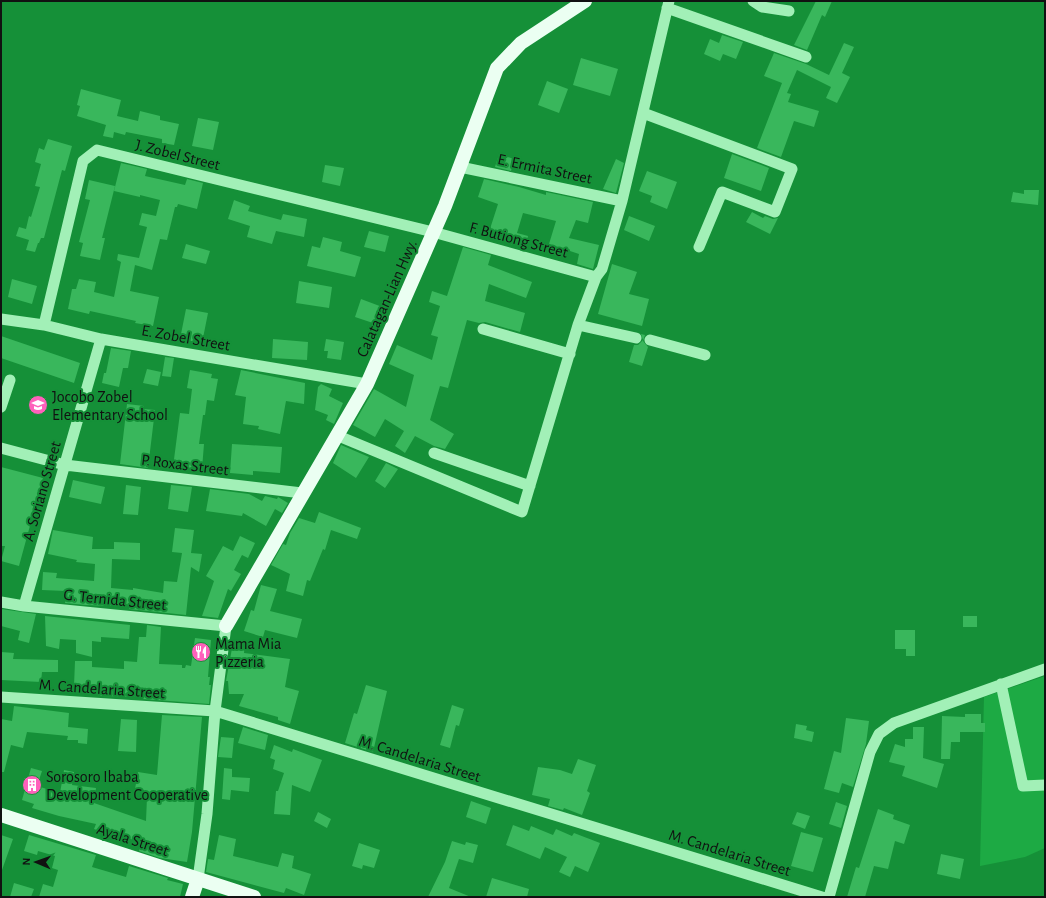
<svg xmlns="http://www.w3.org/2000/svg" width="1046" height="898" font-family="'Alegreya Sans',sans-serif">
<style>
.green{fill:#1daa44}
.building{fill:#39b75c}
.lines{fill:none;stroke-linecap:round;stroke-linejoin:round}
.minor{stroke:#a2f0b7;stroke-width:11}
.major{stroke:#ebfff2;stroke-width:14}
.labels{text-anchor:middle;stroke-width:4;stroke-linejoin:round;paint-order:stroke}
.street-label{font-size:16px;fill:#111;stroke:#159038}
.poi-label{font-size:16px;fill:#111;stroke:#159038;text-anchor:start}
</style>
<rect width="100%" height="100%" fill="#159038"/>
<path class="green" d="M1045,676V848L1025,857L980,866L984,697Z"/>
<path class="building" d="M816,1H832L825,17L822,15L807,50L794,45Z
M722,35L743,42L736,59L723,54L720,61L704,54L710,39L719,43Z
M844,43L854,47L842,73L850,77L837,103L826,98L831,87L797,70L787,93L791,94L788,102L819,111L814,127L794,121L781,157L757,148L782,83L764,76L774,53L806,64L829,75Z
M581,58L618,69L610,96L573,85Z
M547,81L568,89L559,113L538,105Z
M81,89L121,100L117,116L138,121L140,111L160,116V120L179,124L174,145L162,143V139L126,132L125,135L114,132L113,138L103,136L106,125L77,116L80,106L77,105Z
M198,118L219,122L213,150L192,146Z
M48,139L72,146L65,171L62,170L44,238H41L39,243H38L35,252L26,250L29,240L16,236L19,227L26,229L29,216L31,217L40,187L35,186L41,164L35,162L39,148L44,150Z
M499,154L514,159L511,171L495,167Z
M732,154L769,168L761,191L724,178Z
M616,159L624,163L616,193L603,189Z
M121,163L147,169L145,176L185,185L187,179L203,183L197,209L178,204L177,207H175L167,240L160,239L152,270L135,265L130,291L159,297L153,326L135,323L136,321L90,311L89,314L68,309L72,289H76L79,279L96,282L94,292L114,297L121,262L117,260L118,254L139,258L147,227L139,225L142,213L156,216L160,200L140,195V197L114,191Z
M325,165L344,168L340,186L322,182Z
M647,171L677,182L667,209L650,202L652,196L639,191Z
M484,179L519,187L546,195V192L593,202L588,223L576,220L569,238L599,245L593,269L577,264L579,254L549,244L556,221L523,213L517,233L528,236L525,248L510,244L511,239L489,232L498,204L478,197Z
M89,180L115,186L102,238H105L100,260L80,256L83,243L79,242L90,200L85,199Z
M1024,190H1039L1038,205L1011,202L1013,192L1024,194Z
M234,200L250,206L248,211L281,220L283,214L307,219L304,237L276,231L272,244L247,237L250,226L228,219Z
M752,212L763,218L765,216L773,219L778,218L770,234L746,222Z
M629,216L655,226L649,241L624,230Z
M369,231L389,236L385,252L364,247Z
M323,237L342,242L340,251L361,257L355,277L307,266L312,246L320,248Z
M186,244L210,251L206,264L182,258Z
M463,247L491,255L488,265L532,282L526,298L489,284L485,301L525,313L520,332L485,322L479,323L467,320L448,388L440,386L430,420L454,434L445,449L434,446L415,436L405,453L395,446L404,431L385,419L375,437L353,425L374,389L406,407L414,375L389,364L397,345L432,360L438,337L431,335L440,306L429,302L432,291L447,296Z
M612,264L637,272L629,294L649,299L642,326L598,314Z
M12,279L37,286L32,304L8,297Z
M299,281L332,287L329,308L296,303Z
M361,299L385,308L379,325L355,317Z
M186,309L208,313L202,343L180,339Z
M641,334L645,335L643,341L648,347L642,366L629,362L634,345H638L643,340Z
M1,336L80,363L74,383L1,358Z
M273,339L308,342L307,360L272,358Z
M326,339L344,342L341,360L327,358L328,351H324Z
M111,348L131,351L128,368H123L119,387L102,383L104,373H106Z
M165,357L174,358L171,377L162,376Z
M147,369L161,372L158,386L143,383Z
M190,370L212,374L211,378L218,379L214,401L207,400L205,415H203L199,444H204L202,469L173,467L180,413L189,414L192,389L187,388Z
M241,370L305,383L304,404L286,401L280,434L258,429L259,426L243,424L246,397L235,395Z
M321,384L332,389L329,396L343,403L334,424L326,420L328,415L315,410L318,387Z
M127,404L144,406L143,409L155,410L148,468L120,464Z
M232,444L282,447L280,473L253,471V475L230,473Z
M341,445L369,457L356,478L333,463Z
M386,463L398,469L385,488L375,481Z
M1,467L43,478L19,566L1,561L5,546H1Z
M73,480L105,487L101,504L69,497Z
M126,485L141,487L138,515L123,514Z
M171,485L192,487L188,512L168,509Z
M210,489L249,494L262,501L265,496L277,499L278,497L288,503L282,513L275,509L266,526L243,513L242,516L206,511Z
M319,512L361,528L357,539L331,530L325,550L323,549L310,581L307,580L303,596L286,591L290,574L271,565L283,544L286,545L290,533L299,518L315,523Z
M175,528L194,530L191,553L202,554L199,572L191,567L186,615L129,609L130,605L111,603V606L86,605L65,603L66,591L42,590L43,572L57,573L56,578L94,581L95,564L76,562L77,560L48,554L53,530L93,537L92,549H114V542L140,543V560L112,559L111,588L133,590V588L163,593L164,581L177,582L182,553L172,552Z
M240,536L255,543L248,558L242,555L234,570L241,574L231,591L228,589L218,618L202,616L214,581L206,576L223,546L233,551Z
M261,585L277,589L270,611L302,619L297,638L265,630L263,637L244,631L251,610L254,611Z
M1,609L36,614L29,643L18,640L20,631L1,626Z
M45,616L130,625L129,639L101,637V642L92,641V657L76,653V640L60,639L59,649L46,646Z
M963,616H977V627H963Z
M147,625L161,627L159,664L182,665V668H185L186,665L191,666L195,638L211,640L208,677H210L209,685H211L209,704L143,699V697L98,696V687L74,686L75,661H92V667L124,669V661L137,662L139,637H146Z
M895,630H915V656H906V649H895Z
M233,643L245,644L244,653L290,659L285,687L299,691L290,724L278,720V717L239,706L244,694H229L228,681H226Z
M1,652L14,653L13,659L58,660V672H42L41,682L1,680Z
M366,685L387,691L373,752L345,743L354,713L357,714Z
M452,705L464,709L459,726L456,725L450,748L440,745Z
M14,706L69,713L68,727L88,729L87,744L78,743V740H67L68,736L27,732L23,748L11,745L4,772H1V719L12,721Z
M965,714H981V723H985V732H960V742H951L950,759H941L942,716L965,717Z
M162,715L202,717L192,832L187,862L160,858L139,851L141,842L120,836V838L94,829L96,824L59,816L32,808L34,804L22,800L31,768L42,771L37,786L60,793L64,770L74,772L72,785L96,788L94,803L146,821L147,797H143L144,790L135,789L138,772L157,775Z
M846,718L869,721L866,744L853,787L842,783L839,793L824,789L834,751L841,753Z
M121,719L137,720L136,752L118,751Z
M796,724L807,726L806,730L814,732L812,742L794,738Z
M243,727L268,735L265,750L238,743Z
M913,727H924L923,758L944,764L937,788L902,776L905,766L889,762L895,744L905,747V739H913Z
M221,737L234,738L232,758L218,757Z
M274,745L292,752L293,749L322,760L310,792L292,785L290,815L274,814L276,791H278L284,773L273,769L275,760L270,758Z
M578,759L596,765L587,791L590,793L582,815L564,808L563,810L548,806L550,799L532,795L538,767L560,770L572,774Z
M224,768L232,769V777L250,778L249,792L231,790L230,800L222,799Z
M471,801L491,808L486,824L466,817Z
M836,802L847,806L841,828L829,824Z
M878,809L894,815L893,819L910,825L904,844L895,841L888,869L874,866L865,897H847L856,867L859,868Z
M318,812L331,819L327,828L314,821Z
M797,812L810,816L805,829L792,824Z
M513,825L529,831L531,826L553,835L556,829L572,836L574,833L600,843L588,872L575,866L570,877L559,872L567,857L545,847L540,859L506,845Z
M801,832L823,838L813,872L791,866Z
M1,835L13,839L2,870H1Z
M29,835L96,855L92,867L126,877L129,866L168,878L167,880L183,884L180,897H39L43,884L53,887L58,870L52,868L55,856L38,851L37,855L24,851Z
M219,835L236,839L233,856L278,867L282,853L294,856L292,868L311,874L304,895L286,888L284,893L206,872L208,859L214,860Z
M452,841L465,845L466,842L478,845L473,863L459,859L449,888L471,897H428L445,862Z
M359,843L380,850L374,868L363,865L362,869L352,866Z
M941,854L964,859L960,879L937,874Z
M492,878L529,889L527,897H486Z
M14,883L34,889L31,897H10Z"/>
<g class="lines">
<path class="minor" d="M753,1L762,7L789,11
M667,8L806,57
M643,113L792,169L775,212L722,192L699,247
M460,167L622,201
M1,319L44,325L101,339L367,384
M44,325L83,161L97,150L433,232L596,277
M578,325L636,338
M483,329L570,354
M650,340L705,355
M1,407L10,380
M336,435L522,512L578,325L596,277L602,269L622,201L669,1
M1,448L65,465L302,493
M434,453L530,486
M1,602L24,606L226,626L215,711L207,814L198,879
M24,606L101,339
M1001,684L1023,786L1045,785
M1,697L215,711L822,897
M829,897L870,752L879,734L894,723L1045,669"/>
<path class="major" d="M226,626L367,384L445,206L497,68L521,43L585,1
M1,815L254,897
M192,897L198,879"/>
</g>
<defs>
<symbol id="school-disc" viewBox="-11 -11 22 22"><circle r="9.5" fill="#ff61bb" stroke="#159038"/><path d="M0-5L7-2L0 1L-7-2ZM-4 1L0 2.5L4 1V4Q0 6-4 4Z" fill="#fff"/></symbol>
<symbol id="restaurant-disc" viewBox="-11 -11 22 22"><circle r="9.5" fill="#ff61bb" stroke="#159038"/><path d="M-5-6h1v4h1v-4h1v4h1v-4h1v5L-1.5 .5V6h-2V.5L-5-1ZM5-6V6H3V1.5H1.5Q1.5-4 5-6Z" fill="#fff"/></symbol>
<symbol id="building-disc" viewBox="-11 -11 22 22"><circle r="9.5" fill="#ff61bb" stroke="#159038"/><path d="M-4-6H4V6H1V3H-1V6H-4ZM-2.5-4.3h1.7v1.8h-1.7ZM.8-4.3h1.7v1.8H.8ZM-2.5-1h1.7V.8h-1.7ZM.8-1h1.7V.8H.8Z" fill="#fff"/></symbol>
</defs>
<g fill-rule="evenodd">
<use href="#school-disc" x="27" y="394" width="22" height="22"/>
<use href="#restaurant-disc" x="190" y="641" width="22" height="22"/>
<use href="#building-disc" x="21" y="774" width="22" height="22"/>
</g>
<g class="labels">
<g class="street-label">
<text transform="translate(178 154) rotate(14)" y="6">J. Zobel Street</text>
<text transform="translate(545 168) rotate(12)" y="6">E. Ermita Street</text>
<text transform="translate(519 239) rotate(15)" y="6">F. Butiong Street</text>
<text transform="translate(386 298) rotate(-66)" y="6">Calatagan-Lian Hwy.</text>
<text transform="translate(186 337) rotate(10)" y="6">E. Zobel Street</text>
<text transform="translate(185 464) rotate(7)" y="6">P. Roxas Street</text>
<text transform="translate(41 491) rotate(-74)" y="6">A. Soriano Street</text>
<text transform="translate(115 599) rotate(6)" y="6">G. Ternida Street</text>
<text transform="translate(102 688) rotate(4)" y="6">M. Candelaria Street</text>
<text transform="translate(420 758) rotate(17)" y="6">M. Candelaria Street</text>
<text transform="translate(133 839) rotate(18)" y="6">Ayala Street</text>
<text transform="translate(730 852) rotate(17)" y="6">M. Candelaria Street</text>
</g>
<g class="poi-label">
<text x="52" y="402">Jocobo Zobel<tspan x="52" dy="18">Elementary School</tspan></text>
<text x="215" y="649">Mama Mia<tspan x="215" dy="18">Pizzeria</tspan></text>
<text x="46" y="782">Sorosoro Ibaba<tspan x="46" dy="18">Development Cooperative</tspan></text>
</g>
</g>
<rect width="1046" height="898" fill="none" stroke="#111111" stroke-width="4"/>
<g transform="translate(36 862) rotate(272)" stroke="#159038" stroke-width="3" paint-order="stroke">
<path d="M0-3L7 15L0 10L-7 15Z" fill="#111111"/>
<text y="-6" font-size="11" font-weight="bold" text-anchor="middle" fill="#111111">N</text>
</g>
</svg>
